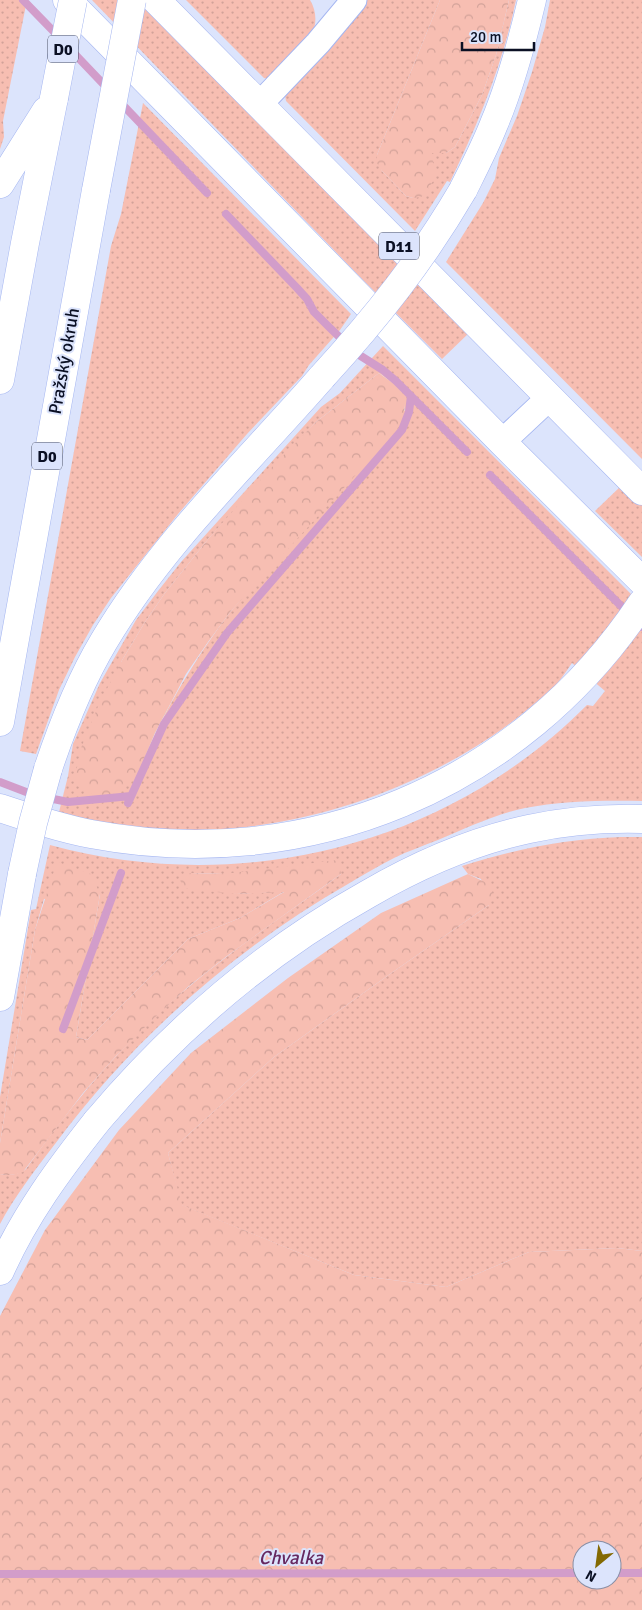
<svg xmlns="http://www.w3.org/2000/svg" width="642" height="1610" font-family="Signika,sans-serif">
<style>
.grass{fill:url(#grass-dots);fill-rule:evenodd}
.forest{fill:url(#forest-crowns);fill-rule:evenodd}
.lines{fill:none;stroke-linecap:round;stroke-linejoin:round}
.stream{stroke:#d29dca;stroke-width:8}
.minor-casing{stroke:#a5b6f1;stroke-width:27}
.major-casing{stroke:#a5b6f1;stroke-width:29}
.highway-casing{stroke:#a5b6f1;stroke-width:29}
.minor{stroke:#fff;stroke-width:25}
.major{stroke:#fff;stroke-width:28}
.highway{stroke:#fff;stroke-width:28}
.highway-bridge-casing{stroke:#a5b6f1;stroke-width:29;stroke-linecap:butt}
.highway-bridge{stroke:#fff;stroke-width:28}
.labels{text-anchor:middle;stroke-width:4;stroke-linejoin:round;paint-order:stroke}
.shield{fill:#dce4fc;stroke:#4a5065;stroke-width:1}
.shield-label{font-size:16px;font-weight:bold;fill:#0b1024}
.street-label{font-size:18px;fill:#0b1024;stroke:#dce4fc}
.water-label{font-size:19px;font-style:italic;fill:#662860;stroke:#dce4fc}
</style>
<defs>
<pattern id="grass-dots" width="8" height="8" patternUnits="userSpaceOnUse" patternTransform="scale(1.25)"><rect width="8" height="8" fill="#f7beb2"/><path d="M2 2h.1M6 6h.1" fill="none" stroke="#d2a299" stroke-width="1.8" stroke-linecap="round"/></pattern>
<pattern id="forest-crowns" width="20" height="18" patternUnits="userSpaceOnUse" patternTransform="scale(1.25)"><rect width="20" height="18" fill="#f7beb2"/><path d="M2 6a3 3 0 1 1 6 0M12 15a3 3 0 1 1 6 0" fill="none" stroke="#d2a299"/></pattern>
</defs>
<rect width="100%" height="100%" fill="#dce4fc"/>
<path class="grass" d="M0,0H27L3,121L4,137L0,149Z
M92,0H140L469,333L442,359L363,280Z
M186,0H310C316,10 317,21 313,32L271,80L264,78Z
M367,0H440L377,155L382,171L406,196L413,198L431,153H446L455,147L482,95L496,55L509,0H516C503,64 478,124 450,182L447,181L415,231L286,101L285,95L346,20Z
M550,0H642V459L446,262L483,203L495,179L499,158L517,116L532,72L545,27Z
M143,103L351,314L340,330L309,365L302,376L247,434L178,514L111,598L93,625L75,657L59,690L36,754L20,751L111,246L121,214Z
M383,346L642,605V801C606,800 560,801 525,808C496,814 466,828 438,840C423,846 408,851 394,858C378,866 363,875 348,884C234,949 133,1039 55,1144C35,1170 15,1196 0,1224V1174C8,1176 21,1174 26,1169C74,1101 127,1037 191,985C239,945 291,911 341,874H223L191,873L236,894L285,891L240,918L188,939L87,1040L76,1037L100,894L44,899L35,930L0,1143V1097L31,910L36,909L50,845C241,897 447,846 587,705L593,706L605,691L572,663C567,670 562,678 556,685C551,690 545,695 539,700C519,717 498,733 475,747C353,822 199,853 59,812L68,776L73,744L100,683L136,620L158,591L181,562L321,407L340,393ZM379,373C395,384 403,389 405,410L231,611C194,660 166,707 142,764L121,662L145,622L165,593L209,538L316,422Z
M622,485L642,505V557L595,511Z
M621,837H642V1251L617,1248L529,1252L446,1287L354,1275L181,1205L168,1153L274,1057L390,974L489,905L481,879L468,874L462,866C515,849 566,839 621,837Z"/>
<path class="forest" d="M440,0H509L496,55L482,95L455,147L446,153H432L435,178L425,194L421,197L413,198L406,196L382,171L377,163V155Z
M379,373C385,378 396,384 401,390C409,404 403,421 395,432L231,611L208,642L186,674L155,733L142,764L125,788L113,794L98,795L87,793L78,786L75,777L81,748L99,704L121,662L145,622L165,593L209,538L272,467L316,422Z
M338,860L341,874L227,956L189,986L152,1020L116,1056L83,1093L23,1172C16,1175 7,1176 0,1174V1143L35,930L57,862L91,874L100,894L76,1037L87,1040L188,939L240,918L284,892L236,894L188,889L182,886L180,879L183,874L191,873L224,874Z
M468,874L489,884L493,894L489,905L390,974L274,1057L168,1153L182,1205L354,1275L446,1287L529,1252L617,1248L642,1251V1610H0V1316L45,1230L119,1130L191,1053L288,978L381,913ZM582,1550H612V1580H582Z"/>
<g class="lines">
<path class="stream" d="M23,0L59,37
M70,49L109,90
M120,102L207,193
M226,214L297,288L307,299L314,312L329,327L356,353L383,370L396,381L467,452
M490,475L642,627
M0,782L34,795L68,802L131,796
M128,803L164,724L227,633L402,430L409,412L411,396
M63,1029L121,873
M612,1573H642
M0,1574L582,1573"/>
<defs>
<path id="minor" d="M259,105L318,43L354,0
M502,442L549,398"/>
<path id="major" d="M67,0L502,442L642,581
M97,1121C174,1030 264,952 368,894C418,865 473,841 529,829C566,821 604,818 642,819"/>
<path id="highway" d="M156,0L642,491
M0,184L46,111
M463,190C474,168 485,147 494,124C511,84 522,42 532,0
M0,380L25,243L54,98
M0,722L96,190
M48,769C63,724 80,681 104,641C162,543 248,462 322,377
M0,808C30,818 60,828 91,834C307,875 520,787 642,603
M0,997L22,874
M0,1271C25,1215 59,1169 97,1121"/>
</defs>
<use href="#minor" class="minor-casing"/>
<use href="#major" class="major-casing"/>
<use href="#highway" class="highway-casing"/>
<use href="#minor" class="minor"/>
<use href="#major" class="major"/>
<use href="#highway" class="highway"/>
<defs>
<path id="highway-bridge" d="M54,98L73,0
M96,190L132,0
M322,377C377,317 422,260 463,190
M22,874L33,823L48,769"/>
</defs>
<use href="#highway-bridge" class="highway-bridge-casing"/>
<use href="#highway-bridge" class="highway-bridge"/>
</g>
<g class="labels">
<g class="shield">
<rect x="48" y="35.5" width="30" height="27" rx="4"/>
<rect x="379" y="232.5" width="40" height="27" rx="4"/>
<rect x="32" y="442.5" width="30" height="27" rx="4"/>
</g>
<g class="shield-label">
<text x="63" y="55">D0</text>
<text x="399" y="252">D11</text>
<text x="47" y="462">D0</text>
</g>
<g class="street-label">
<text transform="translate(64 361) rotate(-80)" y="6">Pražský okruh</text>
</g>
<g class="water-label">
<text x="291" y="1564">Chvalka</text>
</g>
</g>
<g transform="translate(597 1565) rotate(209)"><circle r="24" fill="#dce4fc" stroke="#888fa6"/>
<path d="M0-4L9 19L0 12L-9 19Z" fill="#836902"/>
<text y="-8" font-size="14" font-weight="bold" text-anchor="middle" fill="#0b1024">N</text>
</g>
<path d="M462 42v8h72v-8" fill="none" stroke="#0b1024" stroke-width="2.5"/>
<text x="470" y="42" font-size="15" fill="#0b1024" stroke="#dce4fc" stroke-width="4" paint-order="stroke">20 m</text>
</svg>
